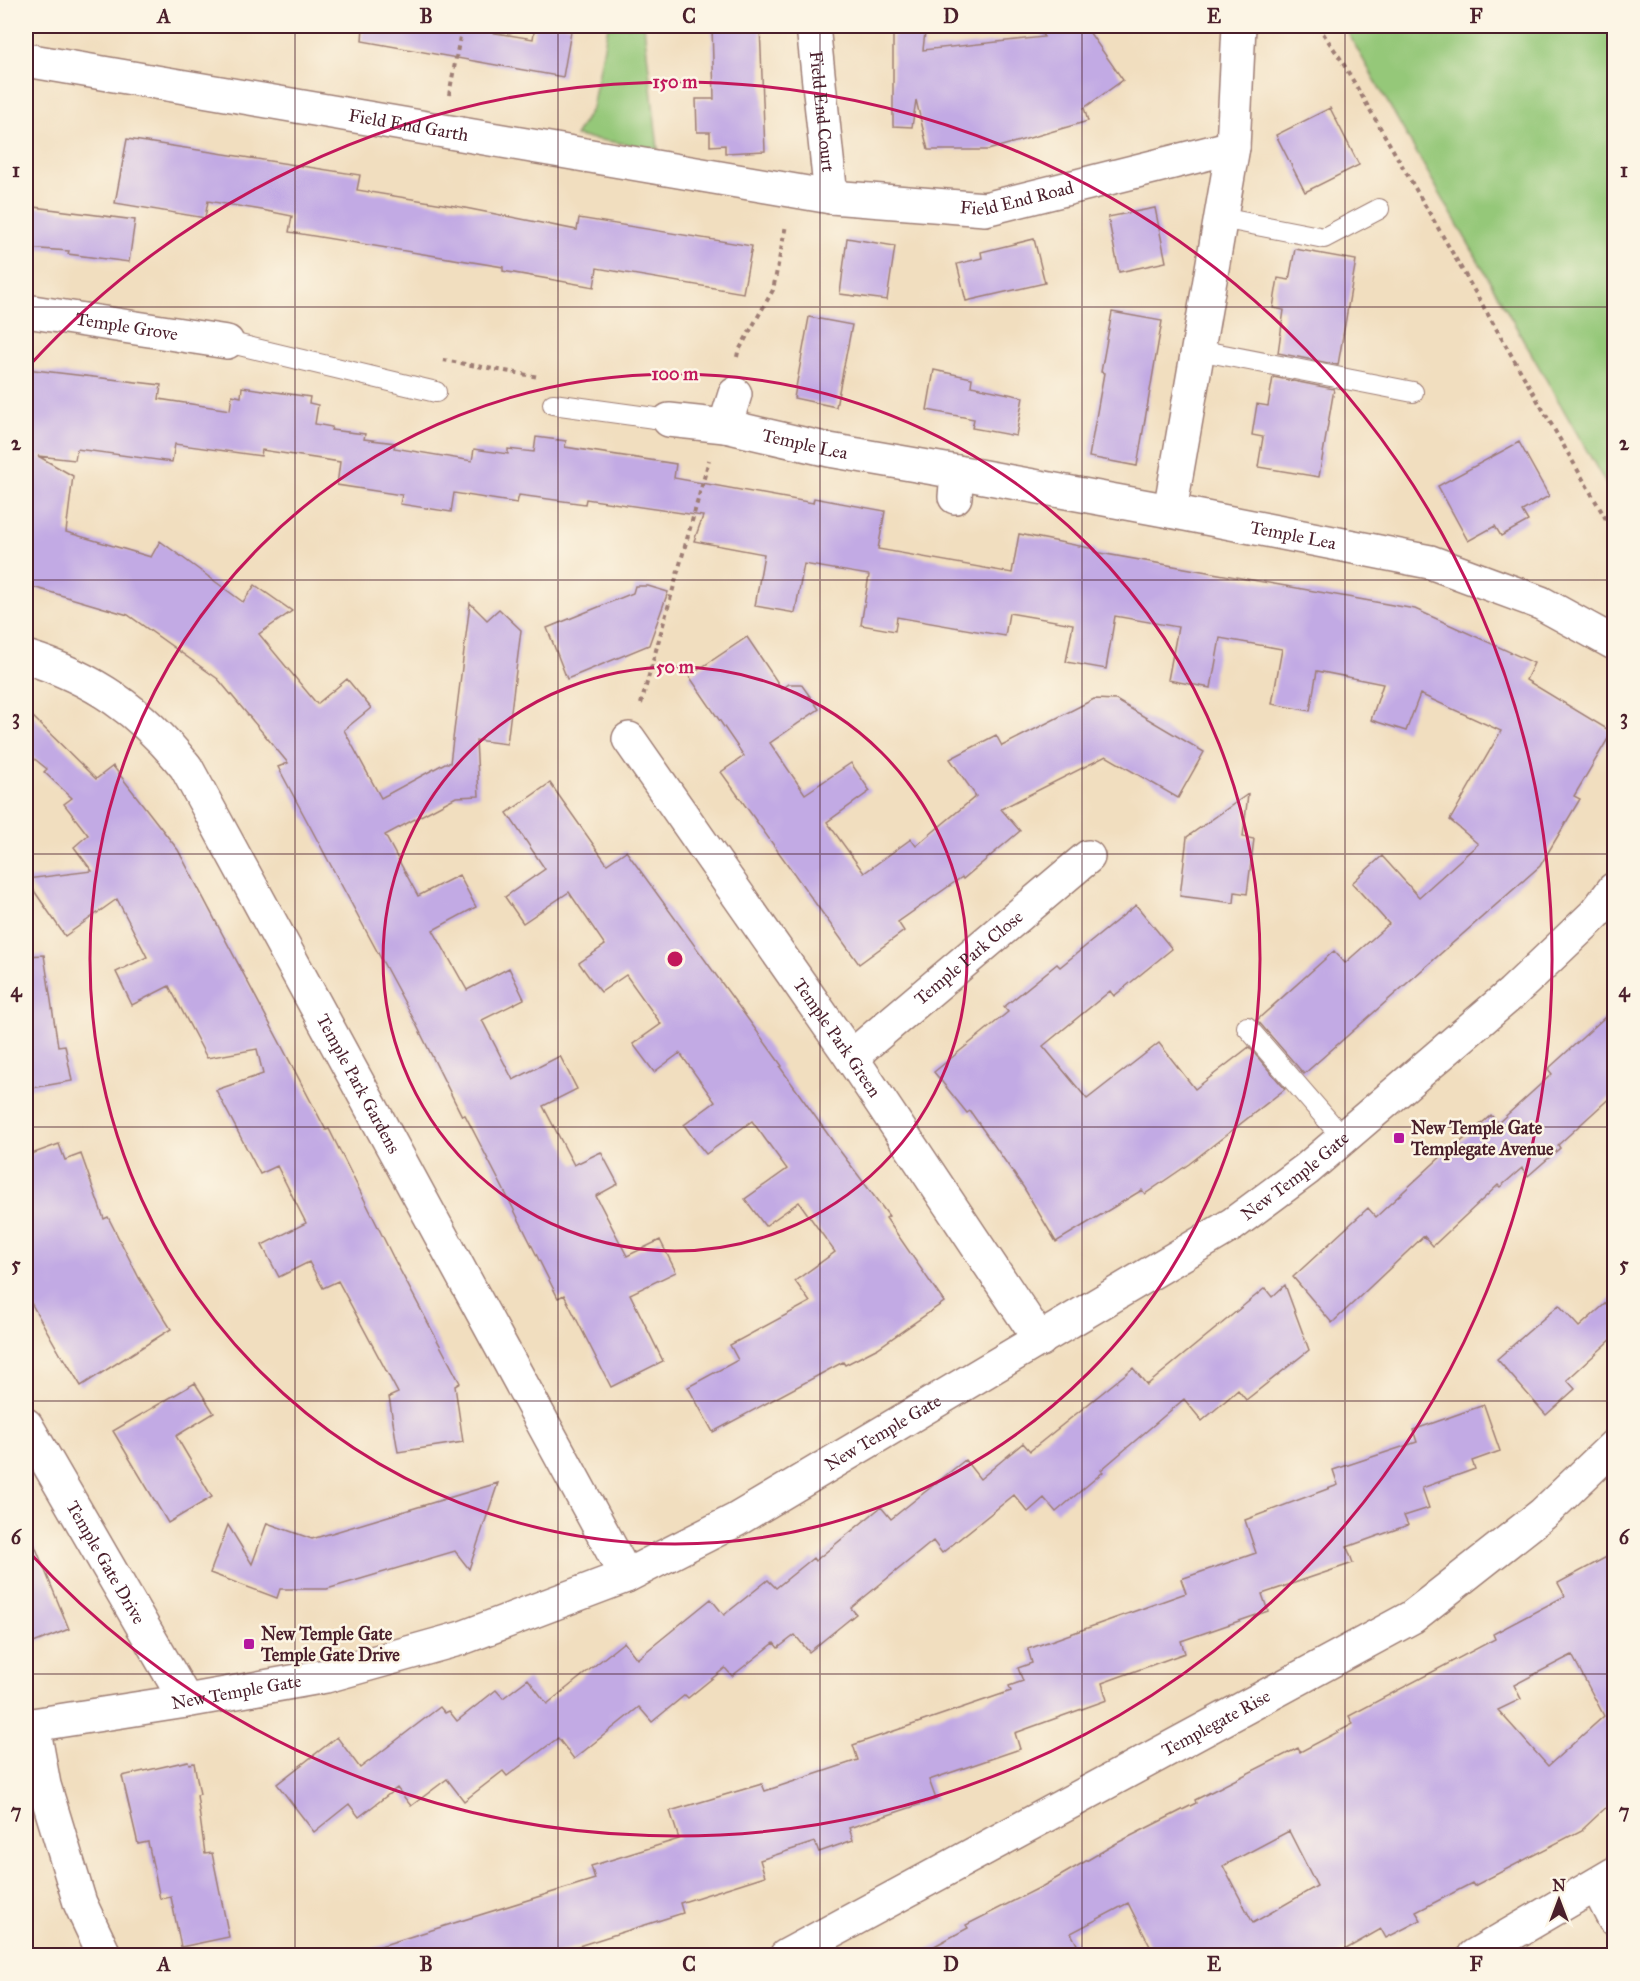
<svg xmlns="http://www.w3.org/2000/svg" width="1640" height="1981" font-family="'IM FELL Great Primer',serif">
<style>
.green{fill:#95c879;stroke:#707452;stroke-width:1.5}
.building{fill:#c2aae4;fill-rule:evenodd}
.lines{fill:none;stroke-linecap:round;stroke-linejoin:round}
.service-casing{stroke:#9e7e75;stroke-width:22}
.minor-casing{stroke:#9e7e75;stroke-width:36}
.path{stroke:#9e7e75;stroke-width:4;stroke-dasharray:4.5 4.5;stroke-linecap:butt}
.service{stroke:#fff;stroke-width:20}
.minor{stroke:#fff;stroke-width:33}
.grid{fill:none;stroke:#4a1f2b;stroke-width:1.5;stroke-opacity:0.55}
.ring{fill:none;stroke:#c2185b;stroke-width:3}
.poi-dot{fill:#b5179e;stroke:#fcf5e5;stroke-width:2}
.labels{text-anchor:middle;stroke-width:5;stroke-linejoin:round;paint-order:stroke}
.street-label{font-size:18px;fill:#4a1f2b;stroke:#fcf5e5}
.poi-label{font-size:18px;font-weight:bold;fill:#4a1f2b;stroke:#fcf5e5;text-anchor:start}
.centre{fill:#c2185b;stroke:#fcf5e5;stroke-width:3}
.ring-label{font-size:18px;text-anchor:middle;font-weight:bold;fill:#c2185b;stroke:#fcf5e5;stroke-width:5;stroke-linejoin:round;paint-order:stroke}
.neatline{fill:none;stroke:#4a1f2b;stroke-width:2}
.grid-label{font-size:20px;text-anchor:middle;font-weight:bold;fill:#4a1f2b}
</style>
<rect width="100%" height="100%" fill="#fcf5e5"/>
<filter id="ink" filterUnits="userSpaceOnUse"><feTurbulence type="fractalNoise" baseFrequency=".0167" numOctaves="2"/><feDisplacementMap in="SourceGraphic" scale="12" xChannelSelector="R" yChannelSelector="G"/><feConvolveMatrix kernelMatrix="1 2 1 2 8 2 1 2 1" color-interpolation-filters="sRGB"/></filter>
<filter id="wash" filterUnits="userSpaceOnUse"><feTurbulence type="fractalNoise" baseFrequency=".008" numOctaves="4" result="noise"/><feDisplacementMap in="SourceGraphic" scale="24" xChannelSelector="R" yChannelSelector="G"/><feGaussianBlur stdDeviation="1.35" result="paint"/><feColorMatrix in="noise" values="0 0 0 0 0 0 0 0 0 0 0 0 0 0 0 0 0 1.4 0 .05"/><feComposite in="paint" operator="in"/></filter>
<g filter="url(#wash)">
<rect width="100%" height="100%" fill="#f1debf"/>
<path class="green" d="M608,26H644L658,149L575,136L592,108Z
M1344,26H1614V498Z"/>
<g id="blocks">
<path class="building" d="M363,26H453L533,39L535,26H572L563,77L362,41Z
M712,26H760L765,151L725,153V145L710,146V132H697L696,99H714Z
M1036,26H1085L1123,80L1084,108L1088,121L988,150H928L916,100L912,127L893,126V35L925,32L923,50L1044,37Z
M1330,108L1359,165L1305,192L1276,135Z
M127,139L360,175L357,190L455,206L577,230L579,218L752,246L743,293L597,268L594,287L503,271V267L289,232L292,216L262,210L208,201L205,218L115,203Z
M26,206L135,220L129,262L68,254L69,251L26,248Z
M1155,208L1166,262L1119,272L1108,217Z
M847,238L895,246L887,300L840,294Z
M1034,239L1045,283L966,301L957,264L982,258L981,252Z
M1295,249L1356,260L1338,365L1278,353L1284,310L1273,308L1278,278L1289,280Z
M1112,312L1162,321L1137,466L1089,457L1104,373L1101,372Z
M809,317L852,325L836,407L794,398Z
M26,369L161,385L159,399L230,410L232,395L241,397L242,387L310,397L309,403L318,405L315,424L332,427L331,430L365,434L364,439L395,443L394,448L472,461L474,449L508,454V449L534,452L536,437L566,441L565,447L676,464L674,478L813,503L814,498L885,511L878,549L1012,573L1019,534L1095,549V552L1415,609L1534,663L1526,680L1612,732L1574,796L1580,799L1540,866L1304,1074L1257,1020L1334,951L1345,963L1389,924L1352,883L1382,856L1419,897L1478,844L1450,820L1501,731L1420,694L1406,731L1371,720L1383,684L1317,671L1310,711L1272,704L1282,649L1220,638L1211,688L1168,680L1178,627L1115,616L1106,669L1066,662L1073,624L1009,613L1005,636L897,617L895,631L861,625L869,575L804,564L795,613L755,606L764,554L694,541L703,516L586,499L585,504L519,495L517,503L454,493L451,512L400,504L402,495L337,485L340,462L262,450L261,456L175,444L172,462L77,449L75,460L38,456L73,476L66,532L151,557L160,541L243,602L255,585L292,611L259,634L317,704L347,679L371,708L344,730L381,798L445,763H450L470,603L487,620L499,609L521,630L507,744L476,740L479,796L456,797L385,835L418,896L459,875L476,907L433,930L467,990L509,968L524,999L482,1020L513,1080L560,1056L577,1089L543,1106L574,1165L601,1152L618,1184L596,1196L627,1256L660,1240L676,1272L630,1294L663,1361L611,1387L564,1295L558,1298L510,1202L465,1115L462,1116L414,1020L278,767L288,763L218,679L128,615L26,585Z
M934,370L972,378L971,386L1023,397L1016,436L972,428L974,419L927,410Z
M1273,377L1334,389L1319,477L1258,467L1263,437L1252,435L1257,404L1268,406Z
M1519,442L1549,496L1522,511L1528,521L1501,536L1495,526L1468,541L1438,486Z
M635,586H648L668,592L649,645L567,679L547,628L633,593Z
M747,637L782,689L789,684H801L819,709L770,743L805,794L851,763L870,791L827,822L864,873L911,839L916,846L976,796L950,759L996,735L1002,746L1094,699L1116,700L1204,752L1178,798L1106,756L1001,809L1020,831L963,879L962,877L898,922L904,931L859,964L721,772L744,756L689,676Z
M26,710L96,779L113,766L178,850L326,1130L329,1129L393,1257L460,1383L455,1386L463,1442L398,1452L389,1397L398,1393L338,1281L323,1288L309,1262L279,1277L262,1245L306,1223L277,1166L260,1174L216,1090L263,1074L257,1049L207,1058L169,986L132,1005L116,972L147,957L117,899L65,936L26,879L92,871L74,847L88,835L64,804L72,798L44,772L47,769L26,752Z
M550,783L607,864L626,851L782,1066L780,1067L834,1143L889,1216L886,1218L944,1302L878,1348L845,1365L843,1362L713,1432L688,1387L738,1360L730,1345L810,1302L795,1281L835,1252L799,1202L765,1226L745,1199L787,1169L752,1121L706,1154L694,1139L684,1125L715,1102L680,1053L654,1072L633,1044L661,1024L626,975L601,992L589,977L579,963L605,945L569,892L523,923L505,897L545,869L507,813Z
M1248,794L1243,837L1254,839L1247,894L1235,892L1234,903L1180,896L1187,837Z
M1136,905L1172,949L1114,996L1110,991L1043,1046L1087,1099L1159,1043L1195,1089L1249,1047L1285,1089L1189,1164L1145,1194L1142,1190L1056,1242L1024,1188L970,1111L967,1113L934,1072L1008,1012L1004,1007L1057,964L1060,967Z
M44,955L58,1046L65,1045L72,1081L26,1089V956Z
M1614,1009V1094L1558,1145L1560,1148L1528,1176L1522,1168L1500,1187L1498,1185L1433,1246L1424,1236L1332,1323L1293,1277L1368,1208L1376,1217L1446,1152L1448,1153L1491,1115L1498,1123L1552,1074L1548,1069Z
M59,1144L65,1160L81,1154L104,1219L108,1217L139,1278L171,1329L81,1386L64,1358L63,1359L26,1294V1156Z
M1285,1285L1309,1350L1246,1400L1238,1390L1202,1421L1184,1399L1101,1470L1103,1472L1056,1512L1044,1498L1028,1512L1014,1495L942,1553L933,1541L851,1608L856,1614L809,1652L795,1635L778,1648L774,1643L732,1676L725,1668L688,1698L685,1695L652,1722L639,1707L574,1759L558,1738L507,1776L503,1771L464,1801L447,1779L411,1806L397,1788L359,1817L349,1804L314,1832L277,1784L337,1737L360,1768L440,1707L445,1713L449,1711L457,1721L496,1690L503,1698L528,1679L547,1704L624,1642L637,1659L711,1599L724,1615L768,1580L776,1588L813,1558L815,1561L881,1507L891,1519L965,1460L980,1479L1023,1443L1030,1451L1133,1368L1147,1385L1265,1288L1272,1297Z
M1614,1296V1337L1567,1380L1575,1389L1546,1415L1497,1359L1559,1305L1579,1327Z
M195,1383L214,1413L176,1436L212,1497L168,1523L113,1431Z
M1484,1405L1500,1451L1472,1461L1475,1469L1422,1488L1429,1508L1404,1516L1408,1525L1347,1547L1353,1563L1262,1594L1268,1611L1181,1641L1185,1653L1102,1683L1107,1700L1015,1733L1020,1749L929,1780L936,1799L849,1828L853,1840L819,1852L815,1842L760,1860L765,1876L680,1903L683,1913L547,1956H375L374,1948L595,1879L591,1866L679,1839L670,1811L762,1784L765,1791L858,1760L853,1745L1011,1691L1009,1686L1023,1681L1018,1668L1032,1663L1028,1649L1186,1593L1181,1579L1256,1553L1245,1520L1338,1485L1333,1470L1417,1442L1413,1430Z
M498,1483L469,1569L455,1551L327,1589H280L277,1598L210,1573L228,1525L252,1564L267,1523L312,1539Z
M26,1524L69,1629L26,1646Z
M1614,1553V1800L1582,1830L1474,1886L1472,1883L1416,1912L1421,1920L1386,1938L1381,1929L1334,1956H1155L1128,1903L1071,1933L1083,1956H916L968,1928L966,1925L1043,1886L1117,1843L1196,1803L1195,1800L1298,1748L1300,1752L1353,1724L1349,1716L1495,1639L1493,1634L1565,1596L1558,1583ZM1572,1655L1604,1716L1548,1766L1498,1710L1521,1699L1514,1685ZM1289,1831L1317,1886L1253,1923L1223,1866Z
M188,1761L189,1764L194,1763L200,1794L197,1795L205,1854L212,1853L229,1937L181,1947L171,1897L160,1899L148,1842L138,1844L122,1776Z"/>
</g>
</g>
<g filter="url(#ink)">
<use href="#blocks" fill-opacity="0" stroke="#9e7e75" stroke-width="1.5"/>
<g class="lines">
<defs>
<path id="service" d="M1221,218L1324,238L1379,209
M227,342L436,392
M1198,350L1413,392
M553,404L669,420
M1247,1027L1343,1138"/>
<g id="minor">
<path id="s1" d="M813,26L831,197"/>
<path id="s2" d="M26,60L831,197L985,209L1233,147"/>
<path id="s3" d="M26,311L227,342"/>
<path d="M669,420L725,426L735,394"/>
<path id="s4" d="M725,426L829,450L957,472L955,497"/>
<path id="s5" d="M957,472L1170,511L1430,562L1541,603L1614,643"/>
<path d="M1170,511L1233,147L1239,26"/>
<path id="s6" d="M26,657C94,678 141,711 186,767L626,1576"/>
<path id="s7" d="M629,739L851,1057L1040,1340"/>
<path id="s8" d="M851,1057L1088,857"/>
<path id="s9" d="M26,1425L186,1701"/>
<path d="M33,1725L44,1785L80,1903L105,1956"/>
<path id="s10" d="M26,1726L186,1701L326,1676L462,1638L626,1576L736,1520L1233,1224L1307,1169L1512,993L1595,914L1614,889"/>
<path d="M1597,1886L1614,1919"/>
<path id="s11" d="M786,1956L1412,1617L1543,1514L1614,1446"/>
<path d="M1474,1956L1614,1874"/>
</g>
</defs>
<use href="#service" class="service-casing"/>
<use href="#minor" class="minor-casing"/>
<path class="path" d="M1318,26L1340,58L1614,533
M449,95L462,26
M737,357L738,352L773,290L786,225
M443,360L539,377
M641,704L709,460"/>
<use href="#service" class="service"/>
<use href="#minor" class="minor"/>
</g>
</g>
<path class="grid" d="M295,26V1956M558,26V1956M820,26V1956M1082,26V1956M1345,26V1956M26,307H1614M26,580H1614M26,854H1614M26,1127H1614M26,1401H1614M26,1674H1614"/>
<g class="ring">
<circle cx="675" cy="959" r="292"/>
<circle cx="675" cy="959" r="585"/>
<path d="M28 367A877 877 0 1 1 28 1551"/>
</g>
<g class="poi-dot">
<rect x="1393" y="1132" width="12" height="12" rx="3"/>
<rect x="243" y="1638" width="12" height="12" rx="3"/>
</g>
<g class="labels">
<g class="street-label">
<text dy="6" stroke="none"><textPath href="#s1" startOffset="86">Field End Court</textPath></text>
<text dy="6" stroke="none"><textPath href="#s2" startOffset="388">Field End Garth</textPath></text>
<text dy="6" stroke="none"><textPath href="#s2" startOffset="1004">Field End Road</textPath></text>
<text dy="6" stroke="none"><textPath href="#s3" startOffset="102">Temple Grove</textPath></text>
<text dy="6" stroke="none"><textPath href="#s4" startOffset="82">Temple Lea</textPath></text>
<text dy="6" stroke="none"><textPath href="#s5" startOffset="342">Temple Lea</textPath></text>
<text dy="6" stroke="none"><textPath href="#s8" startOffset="154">Temple Park Close</textPath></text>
<text dy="6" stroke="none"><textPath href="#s7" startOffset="364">Temple Park Green</textPath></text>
<text dy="6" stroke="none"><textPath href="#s6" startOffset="558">Temple Park Gardens</textPath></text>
<text dy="6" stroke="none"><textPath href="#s10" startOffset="1401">New Temple Gate</textPath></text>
<text dy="6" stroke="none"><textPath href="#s10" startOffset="915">New Temple Gate</textPath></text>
<text dy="6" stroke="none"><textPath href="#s9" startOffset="159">Temple Gate Drive</textPath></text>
<text dy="6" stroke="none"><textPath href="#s10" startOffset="213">New Temple Gate</textPath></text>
<text dy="6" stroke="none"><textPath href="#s11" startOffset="489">Templegate Rise</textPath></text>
</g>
<g class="poi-label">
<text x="1411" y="1134">New Temple Gate<tspan x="1411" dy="21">Templegate Avenue</tspan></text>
<text x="261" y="1640">New Temple Gate<tspan x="261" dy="21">Temple Gate Drive</tspan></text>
</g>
</g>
<circle cx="675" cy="959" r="9" class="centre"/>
<g class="ring-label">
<text x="675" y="88">150 m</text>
<text x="675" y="380">100 m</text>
<text x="675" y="673">50 m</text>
</g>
<rect width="1640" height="1981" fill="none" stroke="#fcf5e5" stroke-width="66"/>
<g transform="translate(1559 1900)" stroke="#fcf5e5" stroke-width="4.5" paint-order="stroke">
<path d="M0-4.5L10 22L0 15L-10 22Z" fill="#4a1f2b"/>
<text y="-9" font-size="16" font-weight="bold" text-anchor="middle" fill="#4a1f2b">N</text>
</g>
<rect x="33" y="33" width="1574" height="1915" class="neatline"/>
<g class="grid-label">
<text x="164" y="23">A</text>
<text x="426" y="23">B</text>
<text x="689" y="23">C</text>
<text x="951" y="23">D</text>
<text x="1214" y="23">E</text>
<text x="1476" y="23">F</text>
<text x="16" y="177">1</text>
<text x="1624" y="177">1</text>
<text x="16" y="450">2</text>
<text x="1624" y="450">2</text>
<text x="16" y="724">3</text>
<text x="1624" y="724">3</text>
<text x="16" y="997">4</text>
<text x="1624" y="997">4</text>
<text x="16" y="1271">5</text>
<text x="1624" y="1271">5</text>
<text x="16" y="1544">6</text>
<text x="1624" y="1544">6</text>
<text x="16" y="1818">7</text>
<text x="1624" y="1818">7</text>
<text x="164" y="1971">A</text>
<text x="426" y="1971">B</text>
<text x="689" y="1971">C</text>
<text x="951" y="1971">D</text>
<text x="1214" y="1971">E</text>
<text x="1476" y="1971">F</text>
</g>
</svg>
